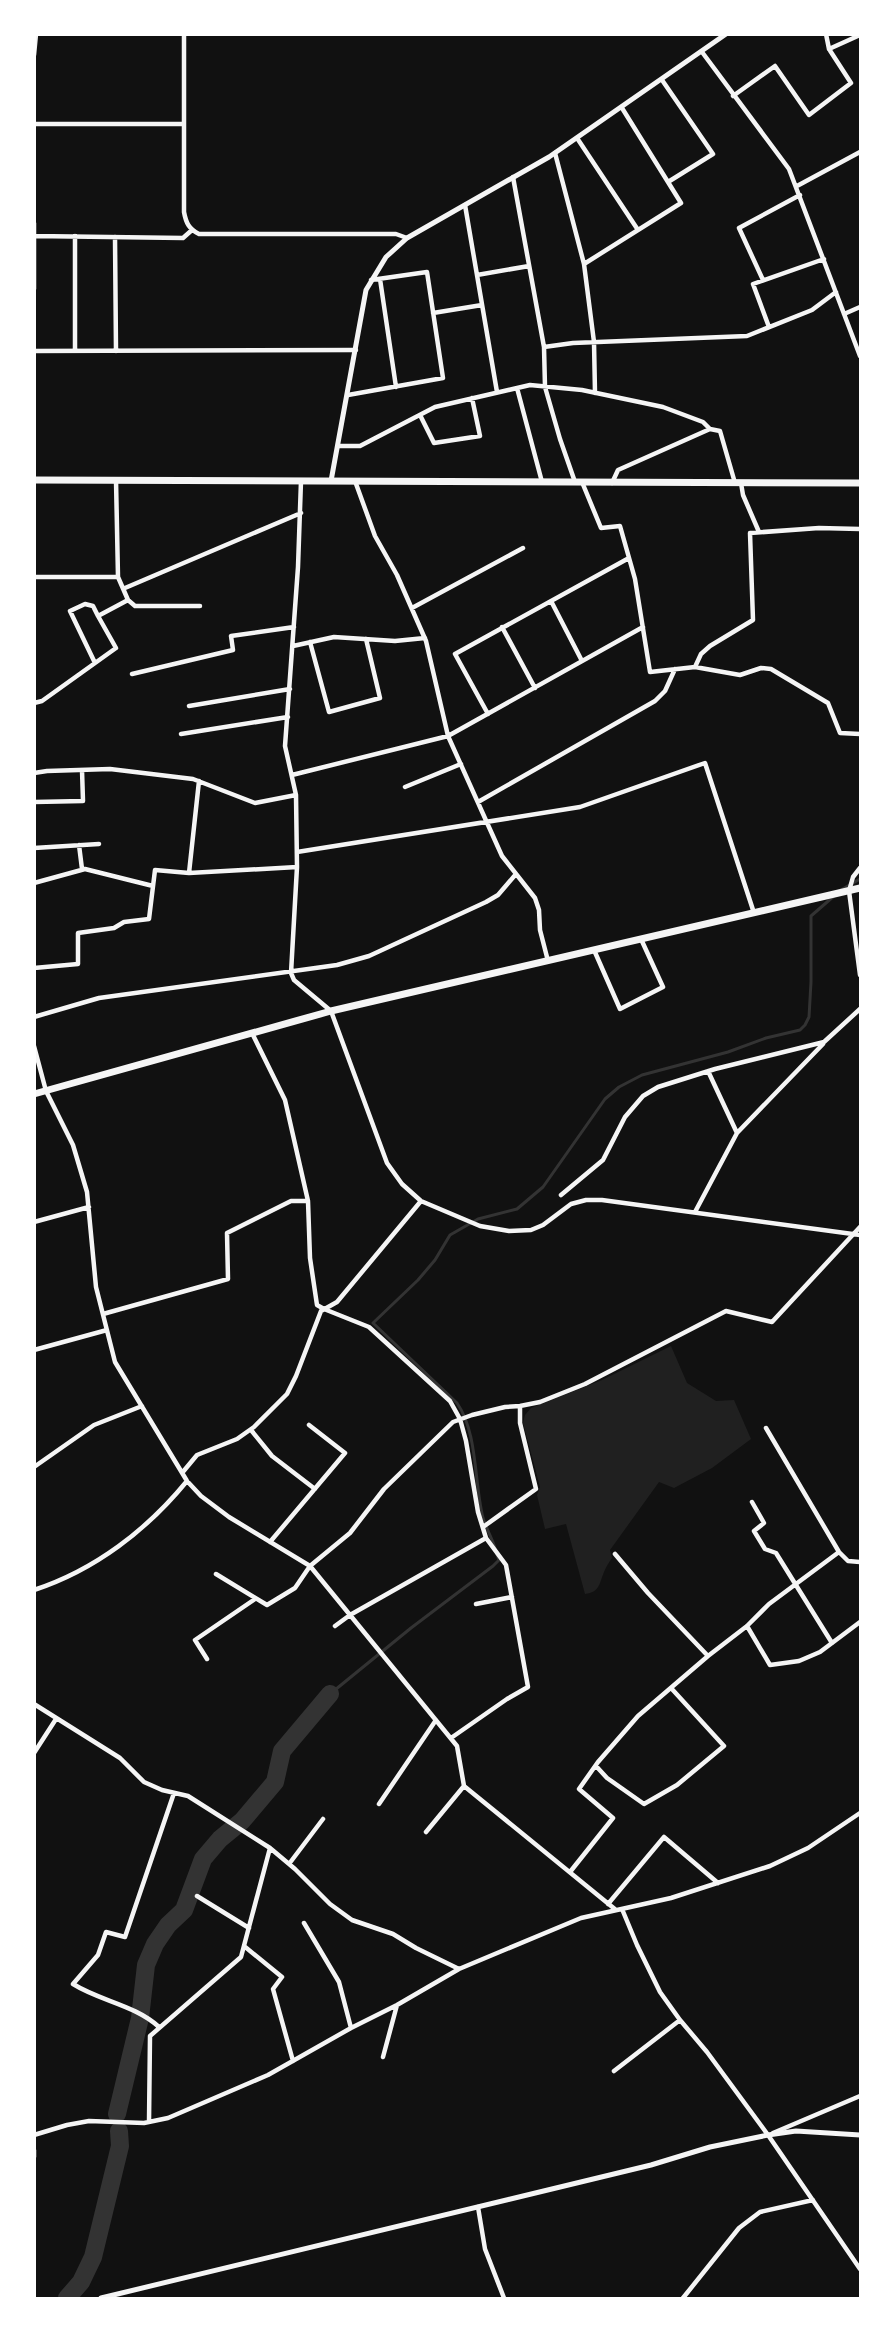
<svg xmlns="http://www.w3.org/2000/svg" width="895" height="2333" font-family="'PT Sans Narrow',sans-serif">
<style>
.green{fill:#202020}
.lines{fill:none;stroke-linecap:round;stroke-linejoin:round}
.stream{stroke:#333;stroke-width:3}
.river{stroke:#333;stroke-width:18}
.minor{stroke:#f5f5f5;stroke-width:4.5}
.tertiary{stroke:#f5f5f5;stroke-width:5}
.primary{stroke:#f5f5f5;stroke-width:7}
</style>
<rect width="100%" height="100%" fill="#111"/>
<path class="green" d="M671,1346L687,1383L716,1401L734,1400L751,1439L712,1468L674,1488L659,1482L610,1550L612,1558C609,1562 606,1567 604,1572C599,1584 600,1592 585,1594L566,1524L545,1529L537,1495L540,1487L523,1423L525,1415L531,1408L602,1380Z"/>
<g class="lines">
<path class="stream" d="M839,891L860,879
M495,1548C492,1538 486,1528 483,1518C474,1483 478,1433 457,1403L373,1323L418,1280L435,1260L450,1235L478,1219L517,1209L543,1187L605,1099L619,1087L642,1075L728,1052L766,1038L800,1030L805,1025L809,1017L811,982V916L834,896
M330,1694L411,1628L493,1566L499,1560L497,1555"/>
<path class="river" d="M117,2114L140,2018L146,1965L155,1944L168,1925L184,1910L203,1859L220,1839L242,1821L275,1782L282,1751L330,1694
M67,2298L81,2282L93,2257L120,2146L119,2131"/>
<path class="minor" d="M184,34V212C186,223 189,229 199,234H396L407,238
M826,34L829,49
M702,52L789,169L860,356
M34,55L36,34
M662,80L713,154L668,182
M733,96L775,66L809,115L851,83L829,49L860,35
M34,124H184
M577,138L638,230
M555,153L584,264L594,342L595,393
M513,177L544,347L545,387L560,439L575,482
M797,186L860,152
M465,205L497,392
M34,223V289
M34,236L183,238L192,230
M75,236V351
M115,237L116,351
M584,264L681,203L622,108
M477,275L529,266
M380,279L396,387
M763,280L739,228L800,195
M433,313L482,305
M844,314L860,307
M769,327L753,284L824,259
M544,347L573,343L747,336L812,310L836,292
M34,351L356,350
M517,388L542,482
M348,395L443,378L427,272L371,280
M420,415L434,443L480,436L472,398
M338,446H360L435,407L530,385L582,390L663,407L703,422L710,429
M116,480L118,577L128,600L135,606H200
M301,481L298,567L285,746L296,795L297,867L291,973L294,980L331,1011L387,1163L402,1184L421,1201L480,1226L509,1231L531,1230L543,1225L571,1204L586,1200H602L860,1235
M355,481L375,536L397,575L426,641L448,736L502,856L535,898L539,910L540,930L548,961
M582,482L601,528L620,526L635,579L650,672L695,667L740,675L761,668L771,669L828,703L840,733L860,734
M612,483L618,470L710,429L720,431L735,483
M741,483L743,495L759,532
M34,577H118
M125,588L301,513
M551,601L582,661
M412,608L523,548
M502,627L535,688
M310,642L329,712L380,698L366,639
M293,646L334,637L395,641L425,638
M95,663L70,611L85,604L93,606L98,616
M695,667L701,654L710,646L753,620L750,533L819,528L860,529
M132,674L233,650L231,636L294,627
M34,703L42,701L116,648L98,616L128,600
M189,706L290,689
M488,714L455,654L629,558
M181,734L288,717
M34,773L47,771L110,769L193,779L255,803L296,795
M292,775L448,736L643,627
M405,787L461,764
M34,802L83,801L82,770
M478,802L655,701L665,691L675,669
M79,845L82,869
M34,848L99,844
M297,852L580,807L705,763L754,913
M860,868L853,877L849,891L860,975
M189,873L199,781
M34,883L85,869L153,886
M594,950L620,1009L663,987L641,939
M34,968L78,964V933L114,928L124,922L149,919L155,870L189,873L297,867
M34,1017L99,998L337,965L369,956L486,902L498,895L516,874
M252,1033L285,1100L308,1201L310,1258L317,1305L324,1309L369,1327L450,1401L460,1419L466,1441L478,1512L486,1538L506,1565L528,1687L507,1699L451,1738
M34,1046L46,1091L73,1145L87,1192L96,1287L115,1362L187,1481L201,1496L229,1517L310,1566L457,1746L464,1786L616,1910
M708,1071L737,1133
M561,1195L603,1160L625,1117L643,1096L658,1087L715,1069L824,1042L860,1009
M695,1212L737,1133L823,1044
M34,1222L89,1207
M103,1314L228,1279L227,1233L291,1201H308
M34,1350L107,1330
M766,1428L839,1552L848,1561L860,1562
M251,1430L272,1456L315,1489
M34,1467L94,1425L142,1406
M182,1473L197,1455L237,1439L254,1427L287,1394L296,1376L321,1311L337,1302L421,1201
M752,1502L764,1523L754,1531L765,1549L776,1553L832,1643
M483,1527L536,1489L520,1423V1406
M270,1542L345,1453L309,1425
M615,1554L648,1593L708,1656
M216,1574L267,1605L295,1588L310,1566L350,1533L384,1489L453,1422L472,1415L505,1407L520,1406L540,1402L585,1384L726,1311L772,1322L860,1227
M34,1590C95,1570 147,1530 187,1481
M476,1604L512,1597
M335,1626L350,1615L486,1538
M747,1626L770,1665L799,1661L820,1652L860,1622
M207,1659L195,1640L255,1599
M34,1704L120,1758L144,1782L162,1790L188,1796L270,1848L295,1869L330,1904L352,1920L393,1934L416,1948L459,1969
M34,1753L56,1719
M596,1766L607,1778L644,1804L677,1785L724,1746L671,1688
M379,1804L436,1720
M426,1832L464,1786
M289,1864L323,1819
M570,1872L613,1818L579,1789L598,1762L638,1716L708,1656L747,1626L769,1604L839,1552
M197,1896L249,1928
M608,1904L664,1837L718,1883
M622,1909L637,1945L660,1992L680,2020L707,2052L768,2135L860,2269
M304,1923L339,1982L351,2028
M244,1946L282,1977L273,1989L293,2061
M159,2027C135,2005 100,2001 73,1984L98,1955L106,1932L125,1937L174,1793
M383,2057L397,2005
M614,2071L680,2020
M149,2122L150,2036L241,1957L270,1848
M773,2133L860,2096
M34,2135L67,2125L89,2121L144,2123L168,2118L268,2075L351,2028L397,2005L459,1969L581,1918L671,1898L770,1866L808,1848L860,1813
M34,2150V2157
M478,2207L485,2249L504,2298
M683,2298L739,2228L760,2212L813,2200"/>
<path class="tertiary" d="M331,481L366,290L386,257L407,238L549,157L726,34
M101,2298L651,2165L710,2147L768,2135L796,2131L860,2135"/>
<path class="primary" d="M34,480L860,483
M34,1094L331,1011L860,888"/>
</g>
<rect width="895" height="2333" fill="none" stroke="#ffffff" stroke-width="72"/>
</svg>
